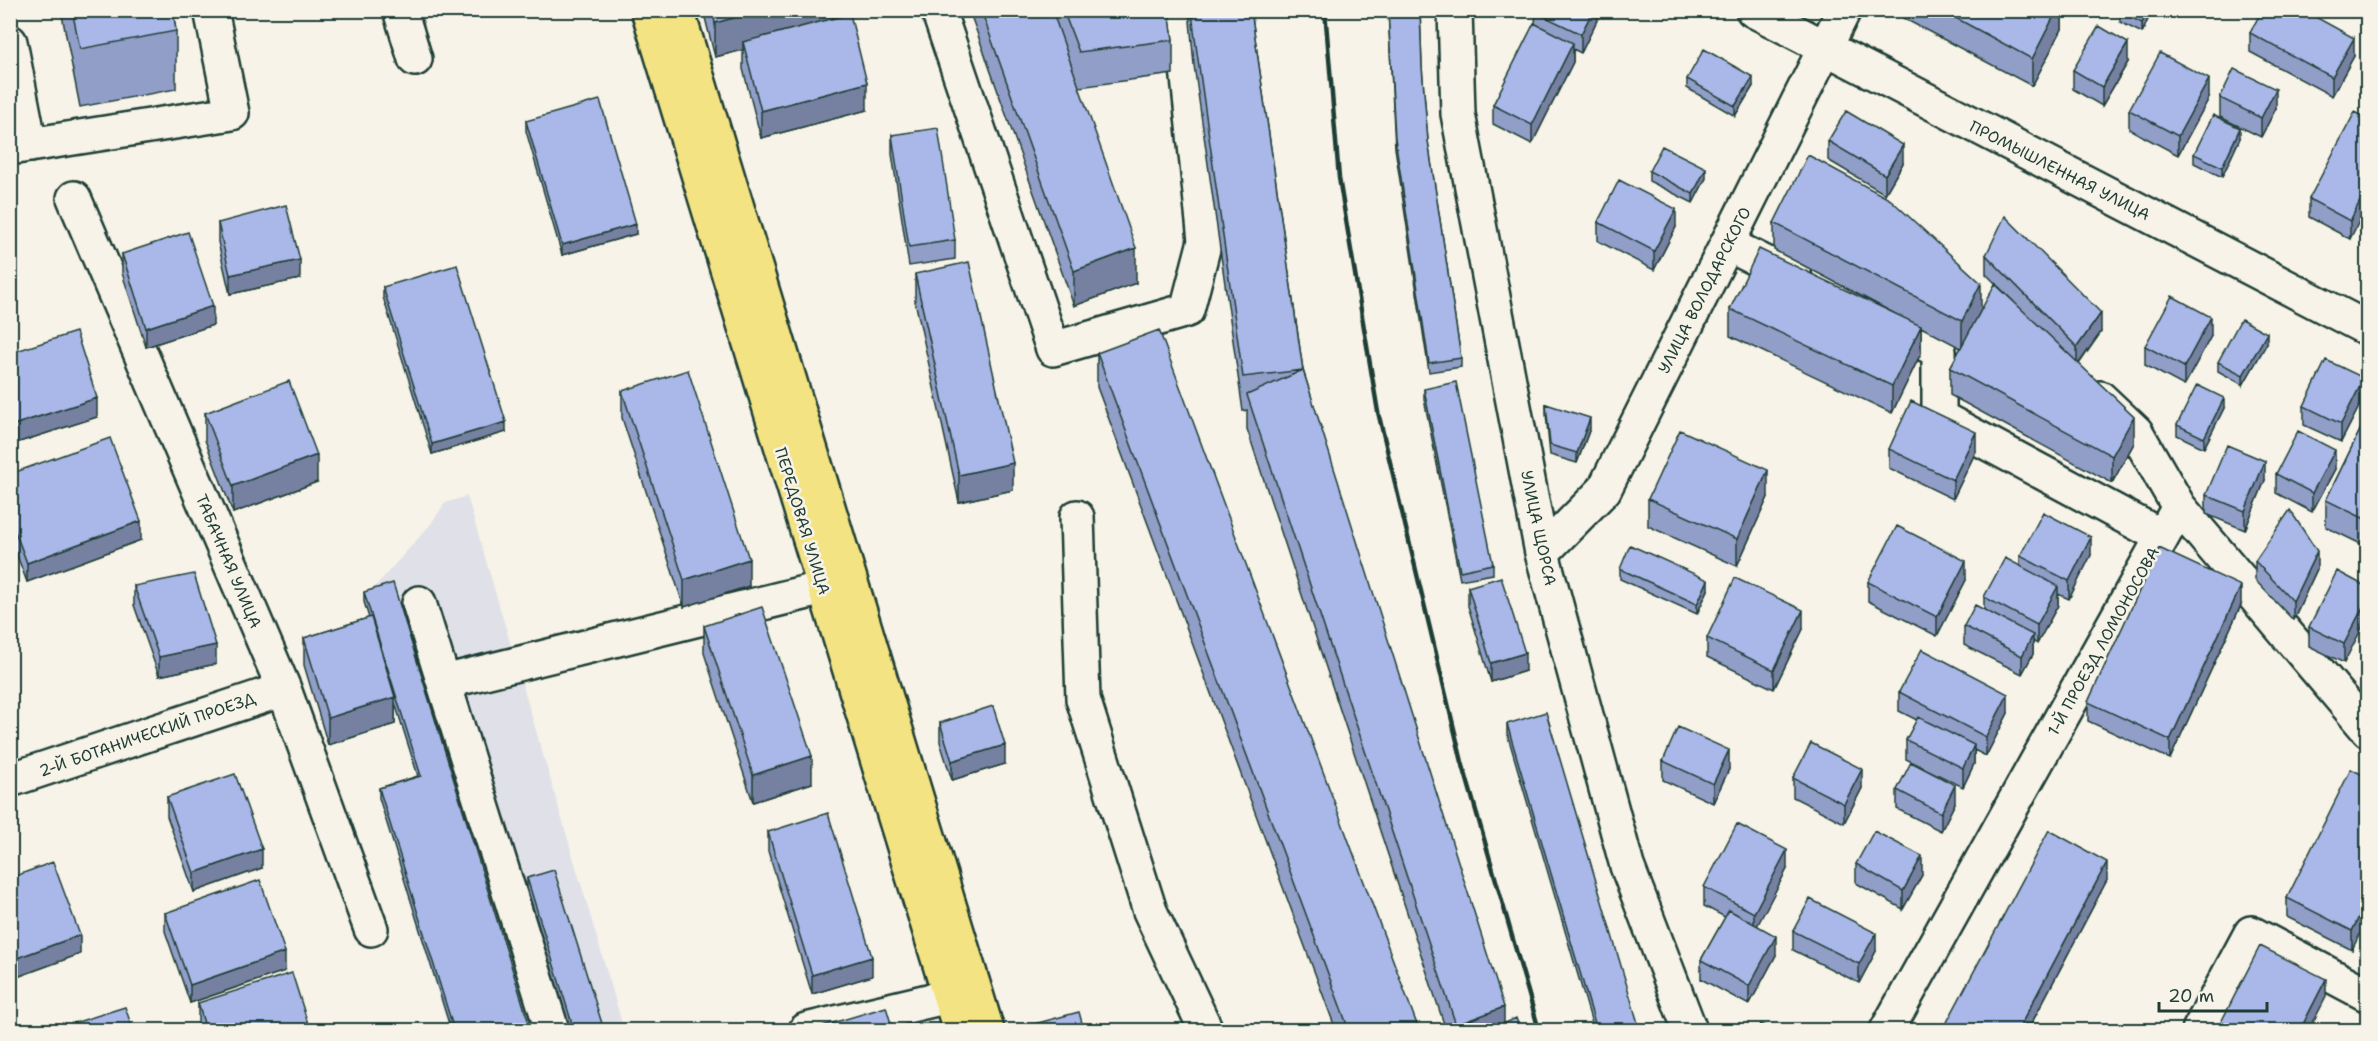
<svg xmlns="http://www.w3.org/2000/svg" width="2378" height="1041" font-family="'Shantell Sans',sans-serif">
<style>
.built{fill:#e0e1e8}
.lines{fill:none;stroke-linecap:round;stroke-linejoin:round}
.minor-casing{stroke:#1f3d34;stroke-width:38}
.major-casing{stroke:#1f3d34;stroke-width:38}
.minor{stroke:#f7f3e8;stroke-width:33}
.major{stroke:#f4e382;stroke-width:33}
.rail{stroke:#1f3d34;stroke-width:4.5}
.wall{fill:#919ec8;stroke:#1f3d34;stroke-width:1.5}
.shaded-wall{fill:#7681a2;stroke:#1f3d34;stroke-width:1.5}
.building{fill:#a9b8e8;stroke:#1f3d34;stroke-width:1.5}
.labels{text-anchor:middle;stroke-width:5;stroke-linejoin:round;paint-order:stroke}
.street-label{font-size:16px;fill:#1f3d34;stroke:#f7f3e8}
</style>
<rect width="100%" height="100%" fill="#f7f3e8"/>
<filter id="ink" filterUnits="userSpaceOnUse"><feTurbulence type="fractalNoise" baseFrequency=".0167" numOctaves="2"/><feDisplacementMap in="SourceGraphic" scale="12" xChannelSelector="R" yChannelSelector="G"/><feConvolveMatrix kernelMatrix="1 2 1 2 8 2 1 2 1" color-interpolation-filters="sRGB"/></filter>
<g filter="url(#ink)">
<path class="built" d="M467,496L624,1030H449L379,798L419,784L363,600L430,525L445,503Z"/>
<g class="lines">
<defs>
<path id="minor" d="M400,10L415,59
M938,10L1053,349L1187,310L1205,241L1181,10
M1455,10L1458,114L1542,553L1627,866L1690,1030
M1753,10L2368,329
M10,42L30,145
M10,148L232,113L211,10
M74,198L284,689L371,929
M1727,244L1795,278
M1881,322L1939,351V417L2161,536
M2100,398L2136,432L2179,507
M1077,517L1083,699L1150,911L1206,1030
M1542,553L1604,490L1844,10
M419,603L552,1030
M444,682L824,588
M10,780L284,689
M806,1030L974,990
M1887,1030L2179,507L2368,730
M2199,1030L2251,933L2368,995"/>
<path id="major" d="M648,10L960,1030
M677,10L987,1030"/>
</defs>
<use href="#minor" class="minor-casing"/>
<use href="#major" class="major-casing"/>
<use href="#minor" class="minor"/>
<use href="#major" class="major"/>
<path class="rail" d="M1325,10L1339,178L1378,412L1462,762L1539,1030"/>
</g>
<path class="wall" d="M61,10H173L176,31V89L80,107Z
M703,10H834V18L867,110L761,138L743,69V50L715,57Z
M969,10H1169L1173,40V74L1079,87L1136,283L1074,306Z
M1189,10H1251L1303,370L1504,1024L1520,1030H1446L1247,429V410L1243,411L1194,65Z
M1388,10H1420L1422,67L1428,141L1461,358V367L1429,372L1395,148Z
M1536,10H1602L1581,53L1573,49V62L1532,144L1493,124V105L1535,24Z
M1903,10H2062V29L2032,86L1903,18Z
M2152,10L2142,33L2120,22V12Z
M2250,33L2354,56L2332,96L2250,52Z
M2128,62L2102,106L2073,89V70Z
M1687,79L1753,86L1735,116L1687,88Z
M2209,98L2178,155L2129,129V110Z
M2220,98L2276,108L2261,137L2220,117Z
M2367,118L2350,239L2309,217V199Z
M526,121L636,234L562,255L526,131Z
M892,135L955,240V259L909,266L892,154Z
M2240,138L2222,177L2194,163V154Z
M1828,141L1903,163L1885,194L1828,160Z
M1649,171L1706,178L1693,203L1649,181Z
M1598,222L1676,227L1654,270L1598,241Z
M218,223L300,279L230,294L218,242Z
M1774,223L1981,310L2014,302L1986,274V255L2101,332L2079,364L2134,443L2112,483L1950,395V368L1961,348L1921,327V353L1892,413L1730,336V309L1903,318L1774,250Z
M122,254L213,325L146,347L122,273Z
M915,274L1013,490L959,502L915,301Z
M383,287L506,432L432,454L383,297Z
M2211,336L2184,386L2145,365V346Z
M2267,343L2243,385L2218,371V362Z
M10,353L97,417L13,444L10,436Z
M1097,353L1419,1030H1336L1097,387Z
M1424,389L1493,564V574L1460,580L1424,399Z
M622,391L749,586L684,607L622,418Z
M2364,397L2341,442L2304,425V406Z
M1546,404L1590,428L1577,463L1550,455L1546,414Z
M2224,408L2204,448L2177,435V425Z
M205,413L317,482L233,513L205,440Z
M2367,416V547L2326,527V500Z
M1889,449L1976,451L1953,499L1889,468Z
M2335,469L2312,512L2276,493V474Z
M10,474L141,540L27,582L10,537Z
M2265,480L2245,530L2206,514V495Z
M1768,497L1737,566L1648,526V499Z
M2091,555L2069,599L2058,594V605L2037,644L2033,641V654L2022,674L1964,645V626L1984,610V597L2020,566V556Z
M2255,561L2317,569L2293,620L2255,580Z
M1620,569L1708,590L1697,614L1620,579Z
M1966,580L1937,636L1868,601V582Z
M134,586L216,664L159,676L134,605Z
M1468,587L1525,671L1491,682L1468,606Z
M2367,587L2344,663L2309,646V627Z
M364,592L531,1030H451L379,798V788L418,776L395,703V724L328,745L304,665V638L369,618L364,602Z
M2241,605L2170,759L2088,721V702Z
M704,626L812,783L753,802L704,653Z
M1803,629L1774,689L1707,657V638Z
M1899,692L2008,713L1986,756L1974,750V764L1963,787L1906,759V740L1917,720L1899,711Z
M940,723L1005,764L952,780L940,742Z
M1507,724L1640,1030H1594L1507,733Z
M1663,761L1729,769L1713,803L1663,780Z
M2367,777L2352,950L2287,917V898Z
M1793,778L1862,788L1844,823L1793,797Z
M1897,790L1955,803L1941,831L1897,809Z
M167,797L262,868L194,892L167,816Z
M768,832L872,976L812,994L768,851Z
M1856,864L1922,875L1903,909L1856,883Z
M1787,869L1757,925L1776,955L1749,1005L1701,979V960L1725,917L1704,906V887Z
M10,878L80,954L17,977L10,960Z
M527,878L604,1030H571L527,888Z
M2107,880L2028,1030H1946V1024Z
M165,913L285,971L190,1003L165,931Z
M1793,931L1876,951L1859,983L1793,950Z
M198,1003L310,1030H198Z"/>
<path class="shaded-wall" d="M762,10H834V26L743,42V50L715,57V23Z
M1593,10H1602L1581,53V34Z
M2057,10H2062V29L2032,86V59Z
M2148,10H2152L2142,33V23Z
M2354,38V56L2332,96V77Z
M1573,43V62L1532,144V125Z
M2128,43V62L2102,106V87Z
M1753,77V86L1735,116V106Z
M2209,79V98L2178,155V136Z
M867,83V110L761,138V111Z
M2276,89V108L2261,137V118Z
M2240,128V138L2222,177V167Z
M1903,145V163L1885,194V175Z
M1706,168V178L1693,203V194Z
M2367,187V206L2350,239V221Z
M1676,209V227L1654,270V251Z
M636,224V234L562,255V245Z
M1136,248V283L1074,306V271Z
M300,260V279L230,294V275Z
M1981,283V310L1962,348V321Z
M213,306V325L146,347V328Z
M2101,313V332L2077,366V347Z
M2211,317V336L2184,386V367Z
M1921,326V353L1892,413V386Z
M2267,333V343L2243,385V375Z
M2364,378V397L2341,442V424Z
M97,398V417L13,444V425Z
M2224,398V408L2204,448V438Z
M2134,416V443L2112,483V456Z
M1590,418V428L1577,463V453Z
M506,422V432L432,454V444Z
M1976,432V451L1953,499V480Z
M2335,450V469L2312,512V493Z
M317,455V482L233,513V486Z
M2265,461V480L2245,530V511Z
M1013,463V490L959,502V475Z
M1768,470V497L1737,566V539Z
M141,521V540L27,582V563Z
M2091,537V555L2069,599V581Z
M2317,551V569L2293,620V601Z
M749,559V586L684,607V580Z
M1966,561V580L1937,636V617Z
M1708,580V590L1697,614V604Z
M2058,586V605L2037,644V625Z
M2241,586V605L2170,759V740Z
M2367,599V618L2344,663V644Z
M1803,610V629L1774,689V670Z
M2033,635V654L2022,674V656Z
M216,645V664L159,676V657Z
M1525,653V671L1491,682V663Z
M2008,694V713L1986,756V737Z
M395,697V724L328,745V718Z
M1005,745V764L952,780V761Z
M1974,745V764L1963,787V768Z
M1729,750V769L1713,803V784Z
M812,756V783L753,802V775Z
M1862,769V788L1844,823V804Z
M1955,785V803L1941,831V813Z
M262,849V868L194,892V873Z
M1787,850V869L1754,932V913Z
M1922,856V875L1903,909V891Z
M2107,862V880L2028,1030H2018Z
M2367,900V919L2352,950V931Z
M1876,933V951L1859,983V964Z
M80,935V954L17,977V958Z
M1776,936V955L1749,1005V986Z
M285,952V971L190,1003V985Z
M872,957V976L812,994V975Z
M2326,979V997L2309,1030H2300Z
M1504,1007V1030H1456V1025Z
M497,1024V1030H478Z"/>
<path class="building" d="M72,10H173L176,31L80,49Z
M712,10H762L715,23Z
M981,10H1052L1136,248L1074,271Z
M1063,10H1169L1173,40L1079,52Z
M1192,10H1251L1303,370L1504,1007L1456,1025L1247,395L1303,370L1243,377L1194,31Z
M1388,10H1420L1422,67L1428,141L1461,358L1429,363L1395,138Z
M1536,10H1593L1581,34L1535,12Z
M1941,10H2057L2032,59Z
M2120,10H2148L2142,23L2120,12Z
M2262,10H2303L2354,38L2332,77L2250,33Z
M850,14L867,83L761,111L743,42Z
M1534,23L1573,43L1532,125L1493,105Z
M2099,26L2128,43L2102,87L2073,70Z
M1704,49L1753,77L1735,106L1687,79Z
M2160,53L2209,79L2178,136L2129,110Z
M2234,69L2276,89L2261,118L2220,98Z
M600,100L636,224L562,245L526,121Z
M1846,111L1903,145L1885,175L1828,141Z
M2355,112L2367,118V187L2350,221L2309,199Z
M2213,115L2240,128L2222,167L2194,154Z
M938,128L955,240L909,247L892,135Z
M1662,146L1706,168L1693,194L1649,171Z
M1808,155L1891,200L1981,283L1962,321L1774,223Z
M1619,180L1676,209L1654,251L1598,222Z
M286,205L300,260L230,275L218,223Z
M2005,216L2101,313L2077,347L1986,255Z
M188,232L213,306L146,328L122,254Z
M1759,249L1921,326L1892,386L1730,309Z
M969,262L1013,463L959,475L915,274Z
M457,265L506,422L432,444L383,287Z
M1995,284L2134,416L2112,456L1950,368Z
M2172,296L2211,317L2184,367L2145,346Z
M2241,319L2267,333L2243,375L2218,362Z
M1159,330L1419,1030H1349L1097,353Z
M76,332L97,398L13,425L10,417V353Z
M2326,360L2364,378L2341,424L2304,406Z
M688,370L749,559L684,580L622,391Z
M289,381L317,455L233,486L205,413Z
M1456,382L1493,564L1460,571L1424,389Z
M2197,385L2224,398L2204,438L2177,425Z
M1911,401L1976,432L1953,480L1889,449Z
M1546,404L1590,418L1577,453L1550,445Z
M2367,416V520L2326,500Z
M1680,430L1768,470L1737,539L1648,499Z
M2298,431L2335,450L2312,493L2276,474Z
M110,438L141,521L27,563L10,518V474Z
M2227,445L2265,461L2245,511L2206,495Z
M2290,510L2317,551L2293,601L2255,561Z
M2043,512L2091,537L2069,581L2020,556Z
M1897,526L1966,561L1937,617L1868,582Z
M1630,545L1708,580L1697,604L1620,569Z
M2159,548L2241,586L2170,740L2088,702Z
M2005,558L2058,586L2037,625L1984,597Z
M2337,571L2367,587V599L2344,644L2309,627Z
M194,574L216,645L159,657L134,586Z
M1501,577L1525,653L1491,663L1468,587Z
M1735,578L1803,610L1774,670L1707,638Z
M393,583L531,1030H499L497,1024L478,1030H454L379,788L421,776L364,592Z
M1975,605L2033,635L2022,656L1964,626Z
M762,607L812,756L753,775L704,626Z
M371,617L395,697L328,718L304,638Z
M1922,649L2008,694L1986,737L1899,692Z
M993,706L1005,745L952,761L940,723Z
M1546,712L1640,1030H1597L1507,724Z
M1918,717L1974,745L1963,768L1906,740Z
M1678,727L1729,750L1713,784L1663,761Z
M1811,743L1862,769L1844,804L1793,778Z
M1911,762L1955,785L1941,813L1897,790Z
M2351,769L2367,777V900L2352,931L2287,898Z
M235,774L262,849L194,873L167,797Z
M828,813L872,957L812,975L768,832Z
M1737,824L1787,850L1754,913L1704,887Z
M2049,830L2107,862L2018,1030H1957L1946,1024Z
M1874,831L1922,856L1903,891L1856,864Z
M53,862L80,935L17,958L10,941V878Z
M554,870L604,1030H574L527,878Z
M260,880L285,952L190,985L165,913Z
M1810,899L1876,933L1859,964L1793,931Z
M1729,910L1776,936L1749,986L1701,960Z
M2260,946L2326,979L2300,1030H2217Z
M292,973L310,1030H206L198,1003Z
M125,1007L133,1030H52Z
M886,1007L893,1030H809Z
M1079,1012L1084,1030H1024L1023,1027Z
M1516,1018L1520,1030H1491Z
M1761,1024L1775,1030H1758Z"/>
</g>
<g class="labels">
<g class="street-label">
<text transform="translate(2060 170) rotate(27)" y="6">ПРОМЫШЛЕННАЯ УЛИЦА</text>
<text transform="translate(1704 290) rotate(-63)" y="6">УЛИЦА ВОЛОДАРСКОГО</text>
<text transform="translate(803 521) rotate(73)" y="6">ПЕРЕДОВАЯ УЛИЦА</text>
<text transform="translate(1539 528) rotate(78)" y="6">УЛИЦА ЩОРСА</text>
<text transform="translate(229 561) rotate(67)" y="6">ТАБАЧНАЯ УЛИЦА</text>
<text transform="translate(2103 641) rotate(-61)" y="6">1-Й ПРОЕЗД ЛОМОНОСОВА</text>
<text transform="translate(147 734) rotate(-19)" y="6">2-Й БОТАНИЧЕСКИЙ ПРОЕЗД</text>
</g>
</g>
<rect width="2378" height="1041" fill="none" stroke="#f7f3e8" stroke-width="36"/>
<rect x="18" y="18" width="2342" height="1005" fill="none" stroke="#1f3d34" stroke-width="2" filter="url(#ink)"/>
<path d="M2159 1002v9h108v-9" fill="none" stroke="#1f3d34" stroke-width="3"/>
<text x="2168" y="1002" font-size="18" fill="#1f3d34" stroke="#f7f3e8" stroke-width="4.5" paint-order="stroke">20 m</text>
</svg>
